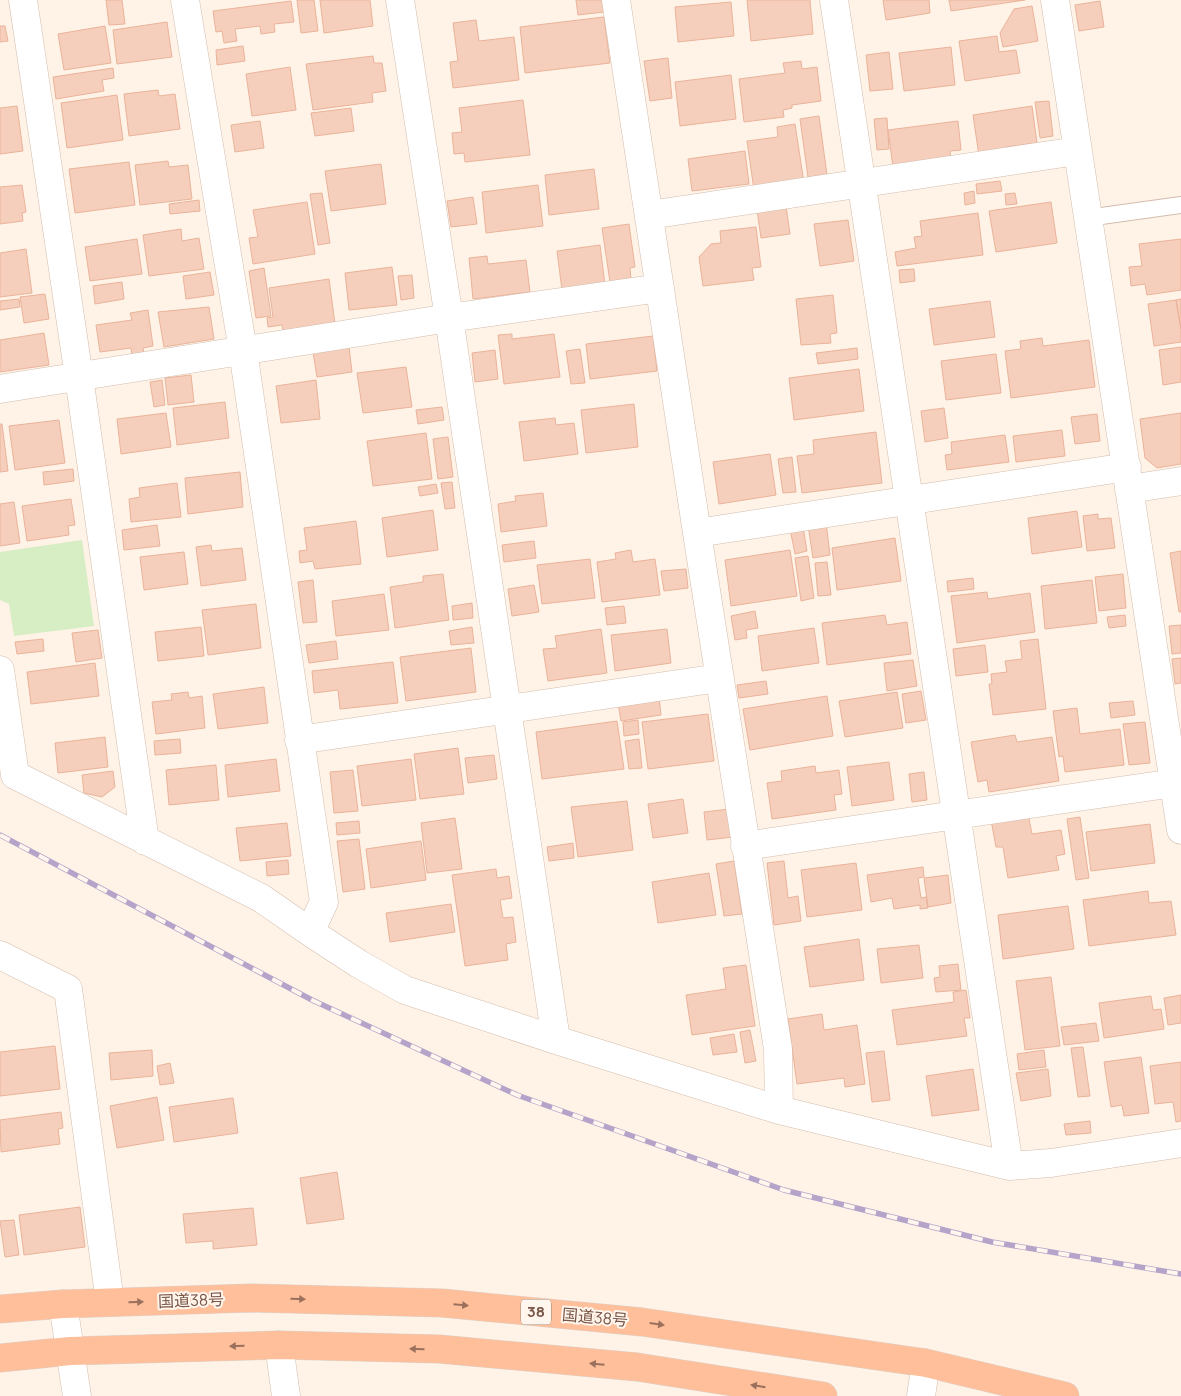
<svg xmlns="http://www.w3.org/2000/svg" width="1181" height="1396" font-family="Manrope,'Noto Sans JP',sans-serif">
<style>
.green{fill:#d7edc3}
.building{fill:#f6cebc;stroke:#eab39a}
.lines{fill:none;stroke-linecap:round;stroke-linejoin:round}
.service-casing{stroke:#d4bcad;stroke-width:18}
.minor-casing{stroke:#d4bcad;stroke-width:29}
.trunk-casing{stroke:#dcd3cf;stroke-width:29}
.service{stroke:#fff;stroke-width:16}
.minor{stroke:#fff;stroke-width:28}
.trunk{stroke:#febf9a;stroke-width:28}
.rail-casing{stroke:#b5a3ca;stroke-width:5.5}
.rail{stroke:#fff7ee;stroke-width:4;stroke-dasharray:11;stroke-linecap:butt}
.oneway{fill:#9b705c}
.labels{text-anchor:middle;stroke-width:4;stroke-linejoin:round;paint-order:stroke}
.shield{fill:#fff7ee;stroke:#a2867a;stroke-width:1}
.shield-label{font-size:15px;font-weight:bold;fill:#7a5648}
.street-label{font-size:16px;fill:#7a5648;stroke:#fff7ee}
</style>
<rect width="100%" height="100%" fill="#fef3e6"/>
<path class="green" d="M82,540L94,626L14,636L9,604L0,600V552Z"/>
<path class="building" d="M106,0H122L125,24L109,25Z
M297,0H314L318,31L301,33Z
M320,0H370L373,26L324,33Z
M576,0H603L604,12L578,15Z
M747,0H810L813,34L751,41Z
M883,0H929L930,13L886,20Z
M949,0H1025L951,11Z
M291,1L294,22L274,24L275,32L261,34L260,26L235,29L237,41L224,43L222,31L216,32L213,11Z
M1100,1L1104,27L1079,31L1075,5Z
M731,2L734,36L678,42L675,7Z
M1032,6L1038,41L1003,47L1000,33L1014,9Z
M604,17L610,63L525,73L520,27Z
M476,20L479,41L514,37L519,80L453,88L450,62L458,61L453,23Z
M167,22L172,57L117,64L113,30Z
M0,26H5L8,41L0,42Z
M105,26L111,63L64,70L58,34Z
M997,36L999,52L1016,50L1020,73L965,81L959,41Z
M243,46L245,61L217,65L216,50Z
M951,47L955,85L904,91L899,53Z
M889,52L893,89L870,91L866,55Z
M373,56L374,63H382L386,91L372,93L373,102L313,110L306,64Z
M668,58L672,98L650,101L644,61Z
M801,61L802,69L817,67L821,101L792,105V108L783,110L784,117L744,122L739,79L785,73L783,63Z
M290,67L296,110L252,116L246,74Z
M113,68L114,78L102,80L104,91L56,99L53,77Z
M731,75L736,119L680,126L675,82Z
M158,90L159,96L175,94L180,129L129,136L124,94Z
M117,95L123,140L67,148L61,103Z
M523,100L530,155L465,162L464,153L454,154L452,133L462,132L459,108Z
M1049,101L1053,136L1040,138L1035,102Z
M17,106L23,151L0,154V108Z
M1032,106L1037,143L1006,147L1007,153L979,156L973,115Z
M351,108L354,131L315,136L311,113Z
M819,116L827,175L808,177L800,119Z
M887,118L889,149L877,150L874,119Z
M260,121L264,148L235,152L231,125Z
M958,121L961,150L950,151L951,160L893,167L888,130Z
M795,124L804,183L754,190L747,141L778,137L777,127Z
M745,151L749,184L692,191L688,159Z
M168,161L169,167L188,165L192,199L140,205L135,165Z
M129,162L135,205L75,213L69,169Z
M381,164L386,204L331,211L325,171Z
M594,169L599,209L549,215L545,175Z
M1000,181L1002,191L977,194L976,184Z
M22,185L26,212L22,213L23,221L0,224V187Z
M538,185L543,226L486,233L482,192Z
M974,191L975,203L965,205L964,193Z
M322,193L330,243L318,245L310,194Z
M1015,193L1017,204L1006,205L1005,194Z
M473,197L477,224L451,227L447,201Z
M199,200L200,211L170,214L169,204Z
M307,202L315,254L253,264L249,238L258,237L253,210Z
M1051,202L1057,243L996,252L989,211Z
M786,206L790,234L761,238L757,210Z
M978,213L983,255L897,266L895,252L916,248L914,237L922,236L920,221Z
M848,220L854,261L820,266L814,224Z
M629,224L635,267L630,268L631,279L610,282L602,228Z
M756,227L761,267L752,268L754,280L703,286L699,257L711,244L721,243L720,231Z
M181,229L182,241L199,238L204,269L149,276L143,235Z
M137,239L142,274L90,281L85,247Z
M1181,239V290L1147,295L1145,284L1131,286L1129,267L1142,266L1139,244Z
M600,245L605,285L562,290L557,251Z
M26,249L32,293L0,297V253Z
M487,256L488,264L526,260L530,292L473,299L469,258Z
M392,267L397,305L349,310L345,273Z
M264,268L271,316L256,318L249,271Z
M914,269L915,281L900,283L899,270Z
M210,272L214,295L186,299L183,276Z
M412,275L414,298L401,300L398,276Z
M329,279L335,324L283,331L282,325L268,327L267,318L273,317L269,288Z
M122,282L124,299L95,304L93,286Z
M45,294L49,319L24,323L20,297Z
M833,295L837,333L830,334L831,343L801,345L796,299Z
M19,299L20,307L0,310V301Z
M1181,299V329L1176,300Z
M1176,300L1181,329V342L1154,346L1148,304Z
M990,301L995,337L934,345L929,309Z
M209,307L214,339L164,347L158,312Z
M148,310L153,346L143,348L144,354L132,356L131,348L100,352L96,325L132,320L130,313Z
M44,333L49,365L0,372V340Z
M512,334V339L554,334L560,377L504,384L498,335Z
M653,336L657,371L590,379L586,344Z
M1042,338L1043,346L1089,340L1095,387L1011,398L1005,351L1021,349L1020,341Z
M349,347L352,372L317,377L313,352Z
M1181,347V382L1163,385L1159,350Z
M857,348L858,359L818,364L816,353Z
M580,349L585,383L571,384L566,351Z
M495,350L498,379L475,382L472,353Z
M996,354L1001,393L946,400L941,361Z
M406,367L412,407L363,413L357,373Z
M859,369L864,411L794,420L789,378Z
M191,375L194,402L168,405L165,378Z
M162,380L165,405L154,407L150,382Z
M316,380L320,419L281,423L276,386Z
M225,402L229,438L177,445L173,408Z
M634,404L638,447L586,453L581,410Z
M442,407L444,420L418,424L416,410Z
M944,408L948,438L925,442L921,411Z
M166,413L171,447L121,454L117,419Z
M1181,413V464L1157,468L1145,458L1140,419Z
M1097,414L1100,441L1075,444L1071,417Z
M555,418L556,425L574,423L578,454L524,461L519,422Z
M59,420L65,463L15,470L9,426Z
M0,424H2L8,471L0,472Z
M1062,430L1065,456L1016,462L1013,436Z
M876,432L882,483L802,493L797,456L814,454L813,440Z
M426,433L432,479L373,486L367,441Z
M1005,435L1009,462L947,470L945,455L952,454L951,442Z
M448,437L453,477L438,479L433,439Z
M770,454L776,495L719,504L713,462Z
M792,457L796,492L783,493L778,459Z
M73,469L74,481L44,485L43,472Z
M240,472L243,507L188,514L185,478Z
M452,482L455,508L445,509L441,483Z
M177,483L181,517L131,522L129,499L140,497L139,488Z
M436,484L438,493L420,496L418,487Z
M543,493L547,526L501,532L498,504L516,501L515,496Z
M71,499L75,525L68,526L69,535L27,541L22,506Z
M14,502L20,543L0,546V504Z
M433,510L438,550L387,557L382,518Z
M1077,511L1082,547L1032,554L1028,518Z
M1098,514V519L1111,518L1115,548L1087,551L1083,516Z
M356,521L361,564L315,569L313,561L300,563L299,551L307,550L304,528Z
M826,522L830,555L813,558L808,525Z
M157,525L160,546L124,550L122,530Z
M803,527L807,551L795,554L790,529Z
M895,538L901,581L837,590L832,548Z
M534,541L536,558L504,562L502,545Z
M211,545L212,551L242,548L246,580L201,586L196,547Z
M631,550L633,562L655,559L660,595L602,602L597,562L616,559L615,553Z
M790,550L797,596L731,606L725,560Z
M1181,551V612H1179L1170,553Z
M184,552L188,584L144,590L140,557Z
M808,556L814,598L801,601L795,558Z
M590,559L595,598L542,604L537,565Z
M827,562L831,595L818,596L815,563Z
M686,569L688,588L664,591L661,571Z
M443,574L449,620L395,628L390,587L423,582V576Z
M1123,574L1126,608L1099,611L1095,577Z
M973,578L974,589L948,592L947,581Z
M313,580L317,622L303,623L298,582Z
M1092,580L1097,623L1045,629L1041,586Z
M534,585L539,612L512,616L508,589Z
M987,592L988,599L1030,593L1035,632L957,643L951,596Z
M384,594L389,630L336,636L332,601Z
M472,603L473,618L453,620L452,606Z
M256,604L261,648L208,655L202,610Z
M624,606L626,623L607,625L605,608Z
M755,611L758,628L746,630L747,638L735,640L731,616Z
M885,615L887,625L907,622L911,654L827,665L822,623Z
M1125,615L1126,626L1109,628L1107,617Z
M1181,625V653L1172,654L1169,626Z
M201,627L204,656L158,661L155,632Z
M472,627L474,643L451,645L449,631Z
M814,628L819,663L762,671L758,636Z
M601,629L607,673L548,681L543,649L557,648L555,636Z
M667,629L671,663L615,671L611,635Z
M98,630L102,658L76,662L72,633Z
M43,639L44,651L17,654L15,642Z
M1038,639L1046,709L993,715L989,684H992L991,674L1007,672L1005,661L1022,659L1020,641Z
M336,641L338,659L309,663L306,645Z
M985,645L988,672L956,676L953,649Z
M471,648L476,692L406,701L400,657Z
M1181,658V683L1175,684L1172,659Z
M913,660L917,686L887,691L884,663Z
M393,662L398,703L340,709L338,690L314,693L312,671Z
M95,663L99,696L31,704L27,672Z
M766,681L768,694L739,698L737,685Z
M264,687L268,723L218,729L213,694Z
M921,691L926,720L906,723L902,694Z
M188,692L189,698L202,696L205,728L156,734L152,702L172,700L171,694Z
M897,692L903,728L845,737L839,701Z
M827,696L833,736L750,750L743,709Z
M659,697L661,715L621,721L618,703Z
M1133,701L1135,715L1111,718L1109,703Z
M1077,708L1080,734L1120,729L1124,765L1065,772L1063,756L1059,757L1053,711Z
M708,714L714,761L648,769L642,722Z
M638,720L639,734L624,736L623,722Z
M617,721L624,769L542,779L536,732Z
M1145,722L1150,763L1129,765L1123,724Z
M1015,735L1017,742L1052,737L1059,781L989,792L987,780L978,782L971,742Z
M105,737L108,767L58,773L55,743Z
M180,739L181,753L155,755L154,741Z
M639,739L642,768L629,769L625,741Z
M458,748L464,794L420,799L414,754Z
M494,755L497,779L468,783L465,758Z
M276,759L280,791L228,797L225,765Z
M411,759L416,800L362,806L357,766Z
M889,762L894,800L852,806L847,767Z
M216,765L219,800L169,805L166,770Z
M815,766L816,773L839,770L842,794L834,795L836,810L772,819L767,783L782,781L781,771Z
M353,770L358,811L334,813L330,772Z
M113,771L115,787L102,797L84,793L82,775Z
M924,772L927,800L912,802L909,774Z
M683,799L688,833L653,838L648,804Z
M627,801L633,850L578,857L571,807Z
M729,809L733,837L707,840L704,812Z
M1028,814L1032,834L1061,830L1065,854L1056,856L1059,870L1008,878L1003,847H996L991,820Z
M1080,817L1089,878L1076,880L1067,819Z
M455,818L462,869L427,873L421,823Z
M359,821L360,833L337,835L336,823Z
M287,823L291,856L240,861L236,828Z
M1150,824L1155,863L1091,871L1086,832Z
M359,839L365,889L343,892L337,841Z
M421,841L426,880L371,888L366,849Z
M573,843L574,858L549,861L547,847Z
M288,860L289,874L267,876L266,862Z
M734,861L742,914L724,916L716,864Z
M784,861L788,898L798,896L801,921L774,925L767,863Z
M856,863L862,910L807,917L801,870Z
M923,867L924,877L918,878L921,898L926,897L928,908L920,909V905L894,909L892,898L871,902L867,875Z
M496,869L497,878L509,876L512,898L500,900L503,918L513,917L516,942L506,944L508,960L465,966L452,875Z
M709,873L716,915L658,923L652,882Z
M948,875L951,903L928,907L924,878Z
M1148,891L1149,903L1171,901L1176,935L1089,946L1083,900Z
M451,904L455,932L390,942L386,913Z
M1068,906L1074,949L1003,959L998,915Z
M859,939L864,980L810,987L804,947Z
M919,945L923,978L881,983L877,949Z
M958,964L961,990L936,992L934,978L940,977L939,966Z
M746,965L755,1026L692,1035L686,995L726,989L723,968Z
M1051,977L1060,1046L1025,1050L1016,981Z
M966,990L970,1018H964L967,1036L897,1045L892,1010L954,1002L953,992Z
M1181,995V1023L1168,1025L1164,998Z
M1151,996L1153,1010L1161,1009L1164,1029L1104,1038L1099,1003Z
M822,1014L824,1030L857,1025L865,1084L845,1087L844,1078L797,1084L788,1019Z
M1096,1023L1099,1041L1064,1045L1061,1027Z
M750,1030L756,1061L745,1063L740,1032Z
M734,1034L737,1052L713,1055L710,1038Z
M55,1046L60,1089L0,1096V1052Z
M1083,1047L1090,1096L1078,1097L1071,1048Z
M152,1050L153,1076L111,1080L109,1053Z
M1044,1050L1046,1067L1019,1070L1017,1054Z
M884,1051L890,1100L872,1102L866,1053Z
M1141,1057L1149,1113L1124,1116L1122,1105L1111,1107L1104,1062Z
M1181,1062V1121L1176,1122L1173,1102L1155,1104L1150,1066Z
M170,1063L174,1083L160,1085L157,1066Z
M973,1069L979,1110L932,1116L926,1076Z
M1048,1069L1051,1096L1021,1101L1016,1073Z
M157,1097L164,1140L117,1148L110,1106Z
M233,1098L238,1133L174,1142L169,1107Z
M61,1112L63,1128L58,1129L60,1144L1,1152L0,1120Z
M1090,1121L1091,1133L1066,1135L1064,1124Z
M337,1172L344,1219L307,1224L300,1178Z
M80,1207L85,1247L24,1255L19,1215Z
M253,1208L257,1245L213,1249V1241L186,1243L183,1214Z
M14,1220L19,1255L5,1257L0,1221Z"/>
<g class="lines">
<defs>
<path id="service" d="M1087,218L1181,205"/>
<path id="minor" d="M23,0L79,377L145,841
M185,0L243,351L324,902L310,932L359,964L405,990L556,1040L779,1110L1009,1166L1051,1163L1181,1143
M400,0L449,318L556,1040
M616,0L697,533L778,1049L779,1110
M834,0L1009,1166
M1055,0L1181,830
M649,215L1077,151
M0,389L449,318L660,288
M1129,489L1181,481
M697,533L1127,467
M0,670L15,775L261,898L310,932
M299,740L719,678
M745,846L1174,783
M0,955L68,989L110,1302
M63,1304L77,1396
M279,1345L286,1396
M921,1396L926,1363"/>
<path id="trunk" d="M0,1309L63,1304L251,1298L442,1303L642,1322L926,1363L1065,1396
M0,1358L70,1351L279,1345L439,1349L637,1367L823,1396"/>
</defs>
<use href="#service" class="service-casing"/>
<use href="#minor" class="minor-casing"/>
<use href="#trunk" class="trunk-casing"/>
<use href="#service" class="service"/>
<use href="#minor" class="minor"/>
<use href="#trunk" class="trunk"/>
<defs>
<path id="rail" d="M0,835L312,1000L517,1095L784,1190L992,1242L1181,1274"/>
</defs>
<use href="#rail" class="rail-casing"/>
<use href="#rail" class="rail"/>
</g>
<defs><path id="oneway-solid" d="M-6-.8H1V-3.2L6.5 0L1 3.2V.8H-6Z" transform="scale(1.25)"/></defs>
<g class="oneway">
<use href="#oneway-solid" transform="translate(298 1299) rotate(1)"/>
<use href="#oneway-solid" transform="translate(136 1302) rotate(-2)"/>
<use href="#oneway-solid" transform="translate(461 1305) rotate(5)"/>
<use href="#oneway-solid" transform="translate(657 1324) rotate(8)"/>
<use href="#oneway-solid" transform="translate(237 1346) rotate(179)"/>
<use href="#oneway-solid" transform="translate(417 1349) rotate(-179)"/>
<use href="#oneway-solid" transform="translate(597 1364) rotate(-175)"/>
<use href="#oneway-solid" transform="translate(758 1386) rotate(-171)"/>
</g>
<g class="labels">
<rect class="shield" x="521" y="1299.5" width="30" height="25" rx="4"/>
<g class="shield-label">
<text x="536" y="1317">38</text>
</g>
<g class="street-label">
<text transform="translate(191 1300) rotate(-2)" y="6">国道38号</text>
<text transform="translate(595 1317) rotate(5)" y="6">国道38号</text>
</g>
</g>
</svg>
